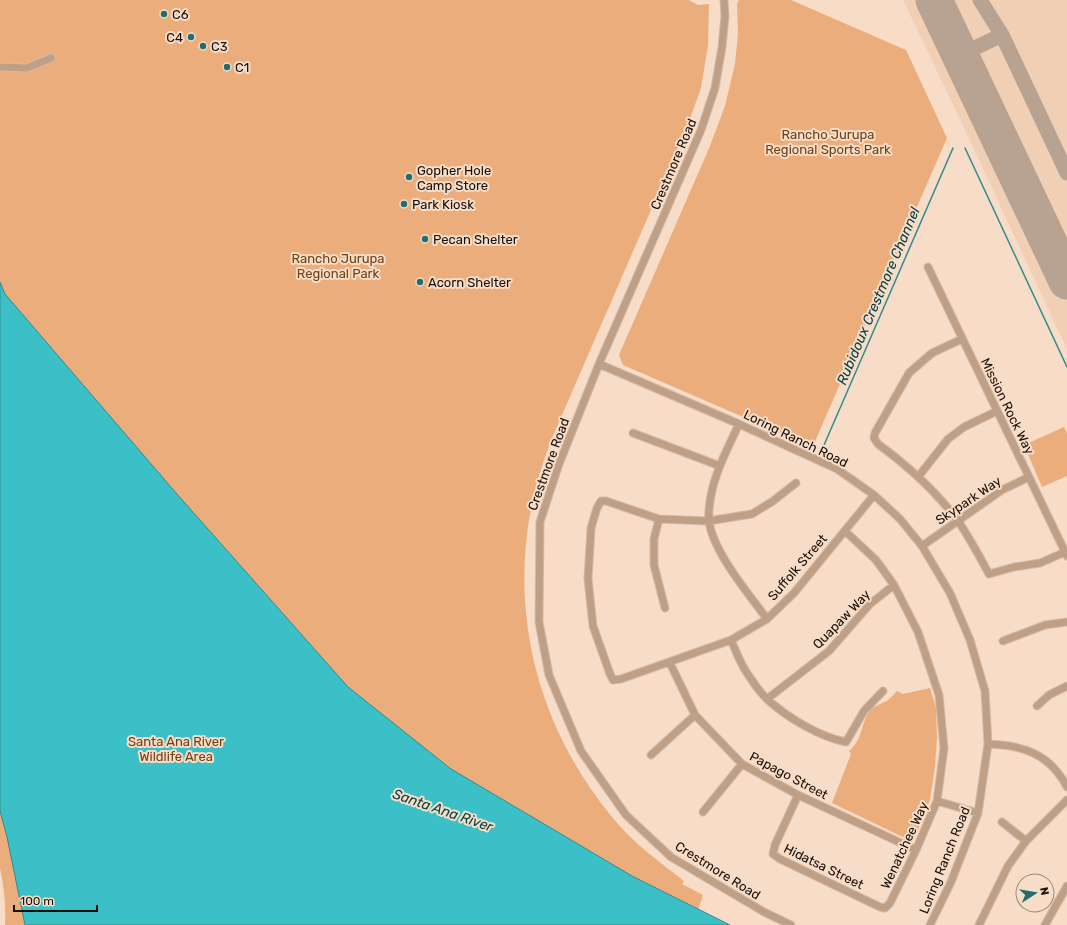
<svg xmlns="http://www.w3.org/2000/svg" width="1067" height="925" font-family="Rubik,sans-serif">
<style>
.built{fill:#f1cfb5}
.green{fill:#ebad7b}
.water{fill:#3cc0c8;stroke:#318b8e}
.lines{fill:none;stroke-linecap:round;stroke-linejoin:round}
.stream{stroke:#318b8e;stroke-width:1.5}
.taxiway{stroke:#b8a292;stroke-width:15}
.runway{stroke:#b8a292;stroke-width:37}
.minor-casing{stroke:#d3bba8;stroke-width:9}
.minor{stroke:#bfa087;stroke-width:7}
.poi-dot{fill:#216d71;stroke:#f7dcc7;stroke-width:1.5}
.labels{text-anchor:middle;stroke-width:4;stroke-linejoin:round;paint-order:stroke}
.poi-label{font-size:13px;fill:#170e07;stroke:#f7dcc7;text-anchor:start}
.park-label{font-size:13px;fill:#6e4015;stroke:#f7dcc7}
.street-label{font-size:13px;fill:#170e07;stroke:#f7dcc7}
.water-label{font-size:14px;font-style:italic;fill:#044145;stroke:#f7dcc7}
</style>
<rect width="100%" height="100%" fill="#f7dcc7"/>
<path class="built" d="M903,0H1067V349L957,113Z"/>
<path class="green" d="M0,0H689L698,5L709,4L708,45L701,88L687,127L552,438C545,458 537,478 533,499C508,613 538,727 612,817C632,842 658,861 684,881L682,884L703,895L693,925H5C6,905 4,887 0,868Z
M739,0H791L906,50L947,138L813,446L795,437L794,439L623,365L619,355L710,146L725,106L735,64L738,33L737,4Z
M1064,427L1067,433V476L1042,487L1024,445Z
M930,688L936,708L937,737L935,767L930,800L915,837L907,839L832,803L851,754L849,751C863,739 860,726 869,712C874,705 882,704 888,700C891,698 894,694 897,691L903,694Z"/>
<path class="water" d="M0,282L5,294L176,493L348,687L451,769L632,876L730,925H25L7,837L0,811Z"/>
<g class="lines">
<path class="stream" d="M965,148L1067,367
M821,452L953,148"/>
<path class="taxiway" d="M980,0L1002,35L1067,173
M960,55L1002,35"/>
<path class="runway" d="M934,0L1067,281"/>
<defs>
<path id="minor" d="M724,0L725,16L722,47L715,88L701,130L599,364L559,464L540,522L539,622L549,675L581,751L626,815L671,857L764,912L791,925
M0,67L27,68L51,58
M928,267L1067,556
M962,339L932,353L909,373L875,433L874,438L878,444C908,466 936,491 958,521C970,538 979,556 989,574L1014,567L1040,563L1065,552
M599,364L739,424L837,469L874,495L900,519L922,546L950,593L970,640L985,691L988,744L978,813L951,882L930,925
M739,424C726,452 711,479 709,510C709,514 708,519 709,522C714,553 748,593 767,619
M633,433L720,466
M918,477L948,439L964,427L997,411
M796,483L773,501L752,514L708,521L659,519L606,501H601L597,508L591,528L588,579L593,626L610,674L613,680L621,679L731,640L767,619L794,593L874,495
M659,519L654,539V565L665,608
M922,546L1002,490L1029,477
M731,640C736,651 740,663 747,673C753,682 760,693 768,700C788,718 820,737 846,742L864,711L883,691
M1003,641L1045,625L1067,622
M670,663L695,715L742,764L798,795L916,850
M767,699L829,651L870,604L894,585
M1037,706L1049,695L1067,686
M988,744C1023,745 1050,754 1067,787
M651,755L695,715
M798,795L775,845L773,854L780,859L880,907L885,908L890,903L916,850L937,801L944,748L939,695L918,632L894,585L876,560L845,531
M937,801L978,813
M703,812L742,764
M1002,822L1026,841
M979,925L1008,866L1026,841L1067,800
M1045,925L1067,886"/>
</defs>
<use href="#minor" class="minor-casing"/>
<use href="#minor" class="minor"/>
</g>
<g class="poi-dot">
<circle cx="164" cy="14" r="4"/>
<circle cx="191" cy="37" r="4"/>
<circle cx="203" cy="46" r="4"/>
<circle cx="227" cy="67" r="4"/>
<circle cx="409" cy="177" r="4"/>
<circle cx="404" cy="204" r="4"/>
<circle cx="425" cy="239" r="4"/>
<circle cx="420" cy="282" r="4"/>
</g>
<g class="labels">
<g class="poi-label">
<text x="172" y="19">C6</text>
<text x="183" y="42" text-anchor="end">C4</text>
<text x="211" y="51">C3</text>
<text x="235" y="72">C1</text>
<text x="417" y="175">Gopher Hole<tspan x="417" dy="15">Camp Store</tspan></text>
<text x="412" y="209">Park Kiosk</text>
<text x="433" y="244">Pecan Shelter</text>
<text x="428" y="287">Acorn Shelter</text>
</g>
<g class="park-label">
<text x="828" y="139">Rancho Jurupa<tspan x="828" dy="15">Regional Sports Park</tspan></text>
<text x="338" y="263">Rancho Jurupa<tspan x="338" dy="15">Regional Park</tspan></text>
<text x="176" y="746">Santa Ana River<tspan x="176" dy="15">Wildlife Area</tspan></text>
</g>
<g class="street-label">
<text transform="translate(673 164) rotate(-67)" y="5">Crestmore Road</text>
<text transform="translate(1008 406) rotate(64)" y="5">Mission Rock Way</text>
<text transform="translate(796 438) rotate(26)" y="5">Loring Ranch Road</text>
<text transform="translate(548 464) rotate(-70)" y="5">Crestmore Road</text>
<text transform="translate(968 500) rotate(-34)" y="5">Skypark Way</text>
<text transform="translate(797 567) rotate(-49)" y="5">Suffolk Street</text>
<text transform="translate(841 619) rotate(-46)" y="5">Quapaw Way</text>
<text transform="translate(789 775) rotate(28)" y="5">Papago Street</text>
<text transform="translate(904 845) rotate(-65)" y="5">Wenatchee Way</text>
<text transform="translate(944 860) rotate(-68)" y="5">Loring Ranch Road</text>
<text transform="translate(824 866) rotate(26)" y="5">Hidatsa Street</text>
<text transform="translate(718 870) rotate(32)" y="5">Crestmore Road</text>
</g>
<g class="water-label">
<text transform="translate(878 296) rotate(-67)" y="5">Rubidoux Crestmore Channel</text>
<text transform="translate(443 810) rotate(19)" y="5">Santa Ana River</text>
</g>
</g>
<g transform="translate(1035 893) rotate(78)"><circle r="19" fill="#f7dcc7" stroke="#9d8a7a"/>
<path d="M0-3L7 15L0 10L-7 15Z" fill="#216d71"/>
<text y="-6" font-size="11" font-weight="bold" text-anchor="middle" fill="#170e07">N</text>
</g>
<path d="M14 905v6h83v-6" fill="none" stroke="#170e07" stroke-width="2"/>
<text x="20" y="905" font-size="12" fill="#170e07" stroke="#f7dcc7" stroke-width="3" paint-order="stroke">100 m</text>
</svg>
